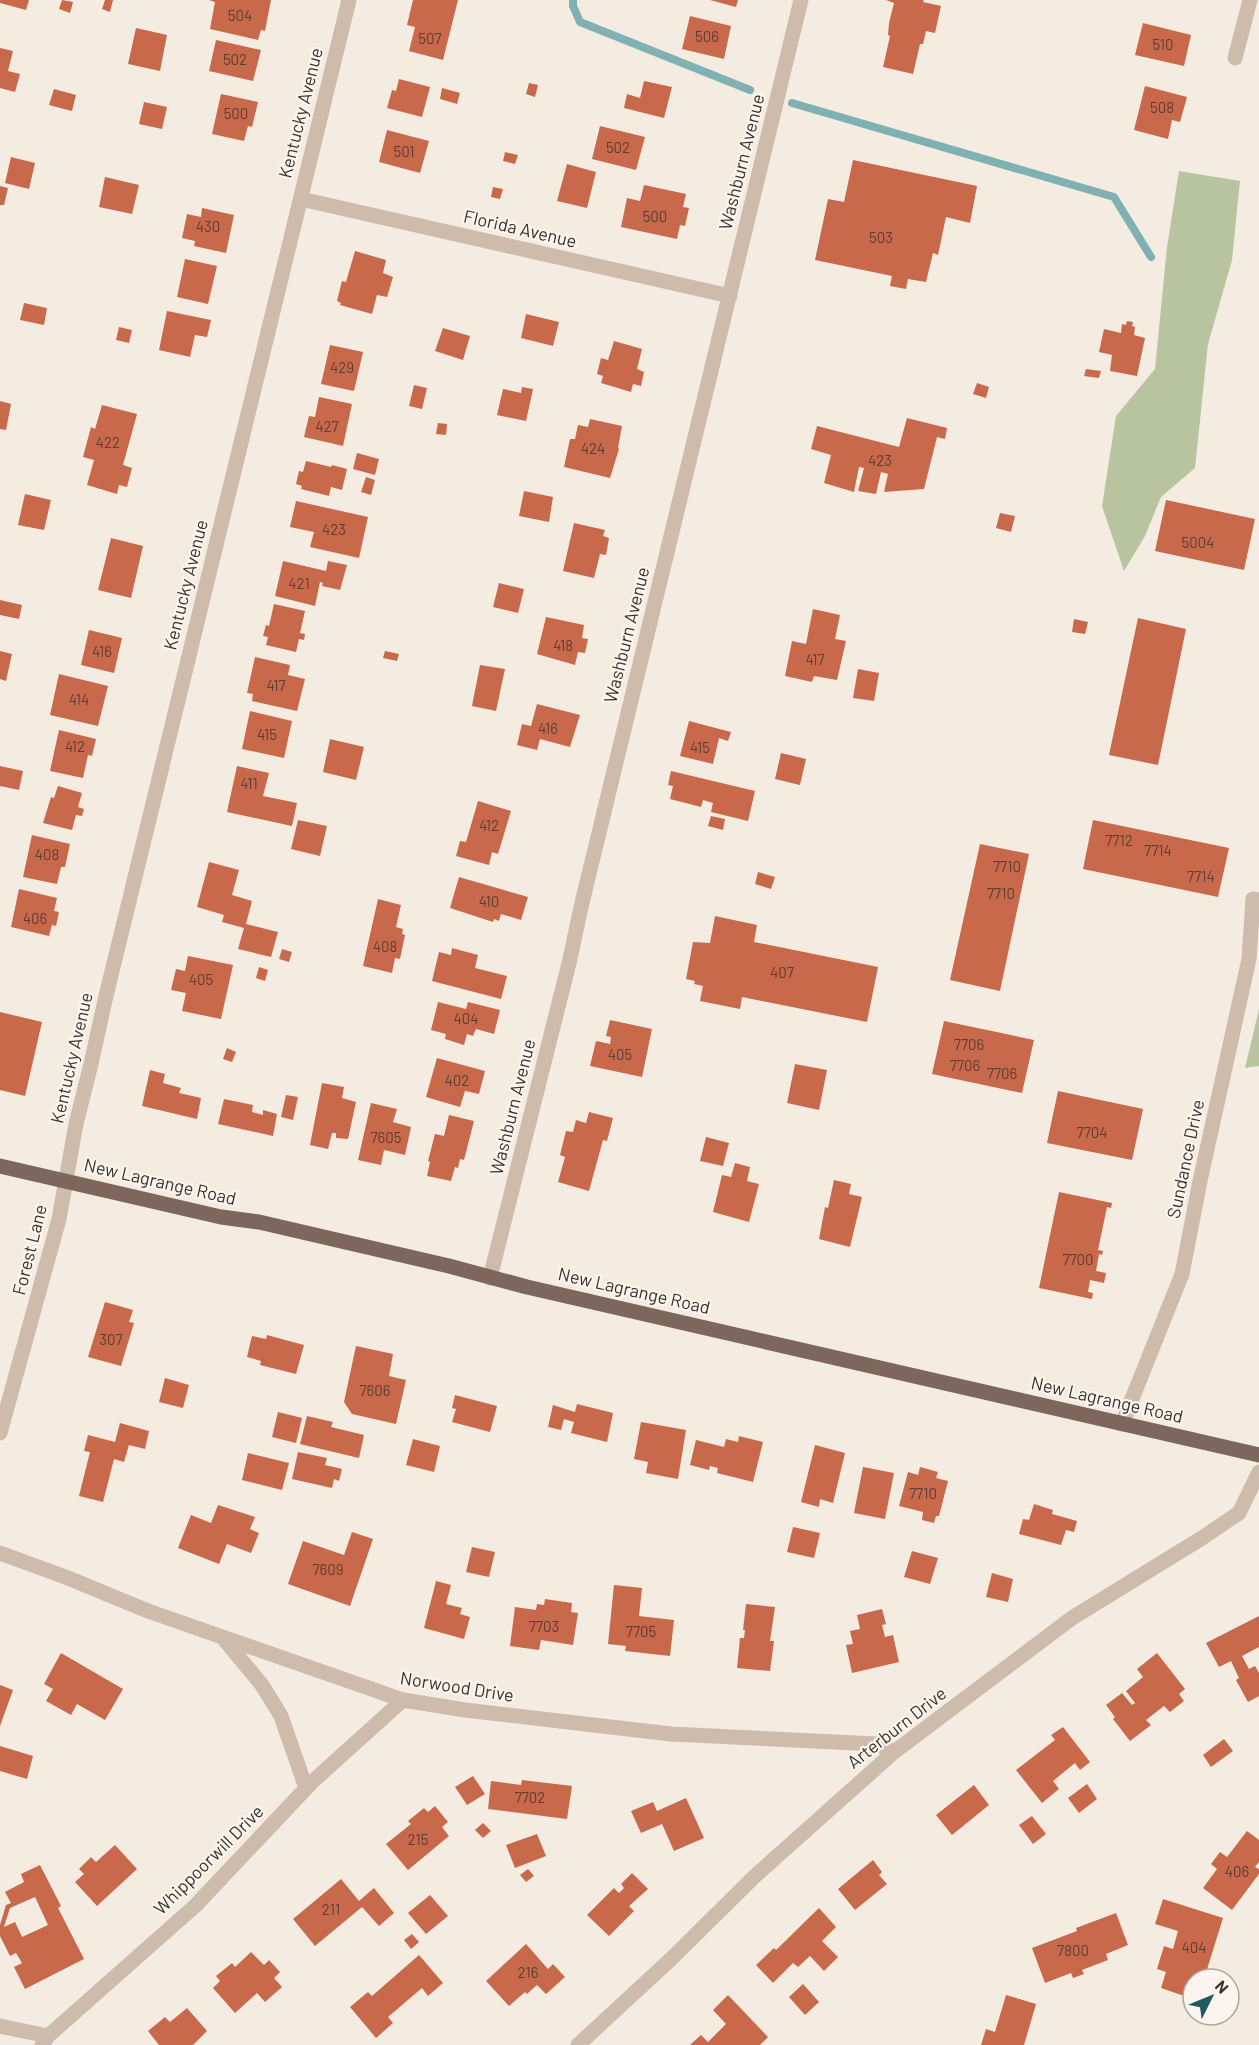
<svg xmlns="http://www.w3.org/2000/svg" width="1259" height="2045" font-family="Barlow,sans-serif">
<style>
.green{fill:#b8c4a0}
.lines{fill:none;stroke-linecap:round;stroke-linejoin:round}
.stream{stroke:#7fb0b2;stroke-width:8}
.building{fill:#c8694b;fill-rule:evenodd}
.minor{stroke:#cdbbac;stroke-width:15}
.major{stroke:#7d675c;stroke-width:15}
.labels{text-anchor:middle;stroke-width:4.5;stroke-linejoin:round;paint-order:stroke}
.number-label{font-size:15px;fill:#5e3e33}
.street-label{font-size:18px;fill:#3b302b;stroke:#fbf5ee}
</style>
<rect width="100%" height="100%" fill="#f4ebe1"/>
<path class="green" d="M1179,171L1240,181L1232,260L1208,344L1195,468L1161,497L1145,536L1124,571L1102,506L1116,416L1155,369L1167,247Z
M1259,1009V1066L1245,1068Z"/>
<g class="lines">
<path class="stream" d="M573,0V6L580,22L750,90
M792,103L1114,197L1151,257"/>
</g>
<path class="building" d="M0,0H29L26,10L0,3Z
M62,0L73,2L70,13L59,9Z
M105,0H113L110,12L102,9Z
M209,0H271L265,31L261,30L258,40L210,29L215,2Z
M413,0H458L443,60L409,51L415,27L407,25Z
M710,0H738L736,7Z
M886,0H924L923,2L941,6L935,33L926,31L923,44H920L913,74L883,67L890,36L888,35L889,23L894,3Z
M690,16L731,26L724,59L682,49Z
M1143,23L1191,35L1184,66L1135,55Z
M136,28L167,35L160,71L128,64Z
M216,40L261,50L253,81L209,71Z
M0,48L13,51L8,71L20,74L15,92L0,88Z
M399,79L430,87L422,117L387,108L392,90L396,91Z
M644,81L672,87L664,118L624,108L627,94L640,98Z
M529,83L538,85L535,97L526,94Z
M1145,86L1187,97L1180,122L1172,120L1168,139L1134,130Z
M442,88L460,93L457,104L440,99Z
M54,89L76,95L72,111L49,105Z
M221,94L258,102L252,127L248,126L244,141L212,134Z
M144,102L167,107L162,129L139,124Z
M600,126L645,137L636,170L592,159Z
M387,130L429,141L420,173L379,162Z
M505,152L518,155L515,164L503,161Z
M11,157L35,163L29,189L5,183Z
M853,160L977,186L970,223L946,217L938,255L933,253L926,282L908,279L906,289L890,286L892,276L815,260L828,199L844,202Z
M567,164L596,172L587,208L557,201Z
M105,177L139,185L132,214L99,207Z
M644,185L686,194L683,207L689,208L685,226L680,225L677,239L621,227L627,198L640,201Z
M0,186L8,188L4,205H0Z
M493,187L503,189L500,199L491,197Z
M202,208L234,215L226,253L194,246L195,241L182,238L187,214L201,217Z
M355,251L386,260L383,273L393,277L387,297L377,295L372,314L340,305L341,303L337,301L342,281L346,282Z
M185,259L217,266L208,304L177,297Z
M24,303L47,308L44,325L20,320Z
M167,311L211,320L207,337L195,335L190,357L159,350Z
M526,314L559,322L553,346L521,338Z
M1127,321L1133,322L1132,326L1135,327L1134,335L1145,338L1137,376L1110,371L1112,355L1099,352L1104,329L1121,333L1122,324L1126,325Z
M119,327L132,330L129,343L116,340Z
M443,328L470,336L463,360L435,351Z
M614,341L642,349L637,369L644,372L641,386L633,384L631,392L601,383L603,376L597,374L601,358L608,360Z
M330,345L363,352L354,391L321,384Z
M1086,369L1101,371L1099,378L1084,376Z
M977,383L989,387L986,398L973,394Z
M414,385L427,388L422,409L409,406Z
M522,387L533,389L526,421L497,415L503,389L521,393Z
M319,397L352,404L343,446L304,437L309,416L315,417Z
M0,401L11,404L6,430L0,429Z
M102,405L137,414L123,465L132,468L127,487L119,485L117,494L87,485L94,460L83,457L91,427L95,429Z
M907,418L947,428L945,439L937,437L924,489L884,492L888,474L881,472L876,494L858,491L864,468L859,467L854,492L824,483L831,455L811,449L817,426L899,447Z
M590,419L622,426L618,448L619,449L610,478L564,467L570,439H575L578,425L588,427Z
M438,423L447,424L446,435L436,434Z
M357,453L379,459L375,475L353,469Z
M306,461L331,467L332,465L347,469L342,490L331,487L329,496L301,489L302,486L296,484L299,471L303,472Z
M366,477L375,480L371,495L361,492Z
M524,491L553,497L549,522L519,516Z
M25,494L51,500L44,530L18,525Z
M1166,500L1255,519L1244,570L1155,551Z
M296,501L368,517L359,558L310,547L314,532L290,527Z
M1000,513L1015,516L1011,532L996,528Z
M574,523L605,530L603,536L609,538L606,555L600,554L594,578L563,571Z
M111,538L143,546L131,598L98,590Z
M283,561L326,571L328,561L347,565L340,590L322,586L323,583L320,582L315,606L275,596Z
M499,583L524,589L518,613L493,607Z
M0,600L22,605L19,619L0,615Z
M274,604L305,611L300,633L305,634L304,640L299,639L296,652L266,645L268,637L263,636L266,625L269,626Z
M813,609L840,615L835,639L846,641L837,680L814,676L812,682L785,676L792,641L806,644Z
M546,617L584,625L582,638L588,639L585,653L578,652L575,665L537,654Z
M1138,618L1186,629L1158,765L1109,755Z
M1074,619L1088,622L1085,634L1072,632Z
M89,630L122,638L114,673L81,665Z
M0,651L12,654L6,681L0,679Z
M385,651L399,654L397,661L383,658Z
M255,657L290,665L288,675L305,679L297,711L252,701L253,694L247,693Z
M480,665L505,669L496,711L472,706Z
M858,669L879,673L874,701L853,698Z
M59,674L108,686L98,726L50,715Z
M537,704L580,715L570,747L540,739L537,750L517,745L522,724L531,726Z
M250,711L292,721L284,758L242,749Z
M689,721L731,732L728,741L719,738L713,764L680,756Z
M59,730L96,739L92,756L88,755L83,778L50,771Z
M330,739L364,747L356,780L323,772Z
M781,753L806,759L800,785L775,779Z
M0,766L23,771L19,790L0,786Z
M237,766L269,773L263,796L297,803L292,826L227,812Z
M671,771L755,791L748,821L711,812L713,803L703,800L701,807L670,799L673,786L668,785Z
M58,786L82,793L78,807L84,809L82,816L76,815L72,830L43,823L51,797L54,798Z
M478,801L511,811L498,854L492,852L489,865L456,856L460,841L466,842Z
M711,816L725,819L723,830L708,826Z
M298,820L327,826L320,856L291,849Z
M1093,820L1229,848L1218,897L1083,869Z
M32,835L70,844L65,867H61L57,884L23,877Z
M980,844L1029,854L1000,991L950,980Z
M209,862L239,870L232,895L252,901L246,924L278,932L271,957L238,949L244,928L222,922L224,915L197,907Z
M758,872L775,877L771,889L755,884Z
M459,877L528,897L521,920L501,914L499,921L494,919L493,922L450,908Z
M19,889L57,898L54,911L59,912L56,926L52,925L49,936L11,927Z
M378,899L401,905L396,927L403,929L402,934L405,935L400,959L395,958L392,973L363,966Z
M715,916L757,925L754,942L878,967L867,1022L742,997L740,1009L700,1001L703,986L694,984L695,981L686,979L693,942L710,943Z
M452,948L478,955L475,968L507,976L501,999L432,981L439,952L451,955Z
M282,949L292,952L289,962L279,959Z
M188,956L233,965L221,1019L182,1011L186,993L171,990L176,969L185,971Z
M259,967L268,970L265,981L256,978Z
M438,1002L466,1009L468,1002L500,1010L494,1034L476,1029L473,1036L467,1034L464,1045L445,1039L446,1034L431,1030Z
M0,1012L42,1022L25,1096L0,1090Z
M610,1020L652,1029L642,1077L590,1066L596,1041L610,1044L611,1037L606,1036Z
M944,1021L1034,1040L1022,1093L932,1074Z
M227,1048L236,1052L232,1062L223,1059Z
M437,1058L485,1071L479,1094L465,1091L460,1107L426,1097Z
M795,1064L827,1070L819,1110L787,1103Z
M150,1070L165,1074L163,1083L181,1088L179,1093L201,1098L197,1119L142,1106Z
M322,1083L344,1087L342,1098L356,1102L348,1139L336,1138V1133H332L328,1149L310,1145Z
M1058,1091L1143,1109L1132,1160L1047,1143Z
M286,1095L298,1097L293,1120L281,1117Z
M224,1099L253,1105L252,1112L263,1115V1110L277,1114L273,1136L218,1124Z
M371,1103L397,1109L393,1122L411,1127L405,1155L384,1150L381,1165L358,1160Z
M589,1112L613,1118L607,1141L603,1140L589,1191L558,1182L565,1157L560,1155L566,1131L573,1132L576,1120L586,1123Z
M449,1115L474,1121L464,1160L460,1159L458,1168L455,1167L451,1181L427,1176L430,1162L428,1161L435,1134L444,1136Z
M706,1137L729,1143L723,1166L700,1161Z
M735,1163L750,1167L747,1181L759,1184L749,1222L713,1212L722,1175L731,1177Z
M834,1180L851,1184L849,1194L862,1197L850,1247L819,1239L825,1207L828,1208Z
M1059,1192L1112,1203L1111,1208L1107,1207L1098,1250L1103,1251L1102,1255L1099,1254L1096,1271L1106,1273L1104,1283L1090,1280L1088,1292L1093,1293L1092,1299L1039,1288Z
M105,1302L133,1310L129,1322L134,1323L121,1366L88,1357Z
M267,1335L304,1345L296,1374L260,1365L261,1361L247,1357L252,1336L266,1339Z
M356,1346L393,1354L389,1376L406,1380L396,1424L352,1414L344,1402Z
M165,1378L189,1385L183,1408L159,1402Z
M455,1395L497,1406L490,1432L452,1422L456,1409L452,1408Z
M577,1404L613,1413L607,1442L571,1433L574,1422L564,1419L561,1430L548,1427L553,1405L575,1412Z
M278,1412L302,1418L296,1443L272,1437Z
M307,1416L333,1422L331,1427L364,1435L359,1458L300,1444Z
M641,1422L686,1430L678,1479L646,1473L648,1462L634,1459Z
M120,1423L149,1431L145,1449L129,1445L124,1462L114,1459L103,1502L79,1496L90,1452L84,1451L88,1435L115,1442Z
M739,1436L763,1442L753,1482L717,1473L718,1468L710,1466L709,1470L690,1465L696,1440L724,1447L726,1439L738,1442Z
M413,1439L440,1446L434,1472L406,1465Z
M815,1445L845,1453L833,1503L820,1499L819,1507L801,1502Z
M298,1452L327,1458L325,1465L342,1469L339,1481L334,1479L332,1488L292,1479Z
M248,1453L289,1463L282,1490L242,1480Z
M863,1467L894,1473L885,1519L854,1513Z
M920,1467L938,1472L936,1478L948,1481L939,1516H936L934,1523L922,1520L923,1512L899,1506L908,1472L918,1475Z
M1034,1504L1053,1510L1052,1514L1077,1521L1074,1532L1066,1530L1061,1545L1019,1534L1023,1519L1029,1520Z
M218,1505L255,1517L250,1529L259,1533L251,1553L227,1544L219,1564L178,1548L191,1515L211,1523Z
M793,1527L820,1533L814,1558L787,1552Z
M352,1532L373,1539L350,1606L288,1584L303,1541L344,1555Z
M472,1547L495,1552L489,1577L466,1572Z
M912,1551L938,1558L930,1584L904,1577Z
M992,1573L1013,1579L1008,1602L986,1597Z
M436,1581L451,1585L446,1604L462,1608L460,1614L470,1617L464,1639L424,1628Z
M614,1585L642,1588L639,1616L674,1620L670,1656L625,1651L626,1646L608,1644Z
M545,1599L572,1603L571,1612L578,1613L573,1645L541,1640L539,1650L510,1646L515,1607L536,1610L537,1604L544,1605Z
M746,1604L775,1607L770,1641H774L770,1671L737,1668L740,1638H744L745,1630H743Z
M882,1609L886,1624L882,1625L885,1637L893,1635L899,1662L852,1673L846,1645L853,1644L850,1631L860,1629L857,1615Z
M1259,1616V1647L1242,1656L1249,1669L1255,1666L1259,1673V1696L1248,1702L1236,1680L1239,1678L1231,1661L1219,1667L1206,1643Z
M61,1653L123,1689L105,1720L77,1704L71,1715L46,1701L53,1689L44,1684Z
M1157,1653L1185,1689L1179,1694L1184,1701L1170,1712L1164,1706L1146,1720L1151,1725L1130,1741L1113,1719L1115,1717L1106,1705L1122,1693L1132,1705L1135,1703L1126,1691L1143,1677L1137,1669Z
M0,1685L13,1690L0,1726Z
M1063,1727L1090,1762L1080,1770L1075,1763L1053,1781L1059,1789L1042,1803L1016,1770L1055,1740L1051,1735Z
M1224,1739L1233,1751L1211,1767L1203,1755Z
M0,1746L33,1756L27,1779L0,1771Z
M473,1776L485,1794L467,1805L455,1787Z
M522,1780L572,1786L567,1819L488,1809L491,1781L521,1785Z
M1087,1784L1097,1799L1079,1813L1068,1798Z
M974,1785L989,1805L952,1835L936,1815Z
M686,1798L704,1838L674,1851L662,1824L641,1833L631,1811L653,1802L657,1811Z
M435,1806L448,1822L442,1827L449,1836L408,1870L386,1844L411,1824L408,1821L424,1808L428,1812Z
M1032,1816L1046,1834L1033,1844L1019,1825Z
M483,1823L491,1831L483,1838L475,1830Z
M1247,1831L1259,1840V1862L1255,1867L1259,1869V1874L1232,1910L1203,1888L1217,1869L1211,1864L1220,1852L1227,1857Z
M537,1834L546,1856L515,1868L506,1845Z
M115,1845L137,1869L97,1906L75,1882L84,1874L79,1869L91,1857L96,1862Z
M873,1860L882,1872L879,1875L887,1884L855,1910L838,1889Z
M40,1865L61,1906L58,1908L84,1959L25,1989L14,1967L22,1963L16,1953L10,1956L0,1936V1925L6,1905L11,1903L5,1892L24,1882L21,1874ZM35,1897L48,1925L22,1937L15,1922L4,1927L10,1908Z
M528,1869L534,1876L526,1882L520,1875Z
M632,1873L648,1889L629,1906L634,1911L609,1936L587,1915L614,1888L619,1893L624,1888L621,1884Z
M341,1879L359,1901L374,1888L394,1913L379,1926L362,1907L315,1946L293,1919Z
M430,1895L448,1916L426,1934L408,1913Z
M1163,1899L1223,1918L1204,1979H1193V1999L1161,1988L1166,1972L1157,1969L1164,1946L1173,1949L1178,1931L1155,1924Z
M819,1908L836,1927L822,1941L838,1957L824,1971L810,1956L798,1967L793,1963L773,1983L756,1965L774,1948L776,1950Z
M1116,1913L1128,1945L1106,1954L1108,1960L1082,1970L1084,1974L1073,1978L1071,1973L1045,1983L1032,1948L1077,1931L1076,1928Z
M412,1934L419,1942L411,1949L404,1940Z
M526,1944L548,1969L553,1964L565,1977L546,1994L537,1985L527,1994L525,1992L509,2006L486,1981Z
M251,1952L264,1965L269,1960L280,1972L274,1978L282,1987L265,2002L257,1993L235,2013L213,1988L220,1981L216,1976L232,1963L235,1967Z
M419,1955L443,1983L428,1996L422,1988L388,2017L393,2023L376,2038L350,2007L368,1992L372,1996Z
M803,1984L819,2002L805,2015L789,1997Z
M728,1995L768,2037L760,2045H690L701,2035L708,2042L726,2024L713,2010Z
M1006,1995L1036,2004L1024,2045H981L986,2029L995,2032Z
M187,2008L207,2031L193,2045H159L148,2031L165,2017L170,2022Z"/>
<g class="lines">
<path class="minor" d="M1235,58L1250,0
M301,199L730,296
M490,1278L570,959L581,907L801,0
M1122,1424L1182,1274L1200,1181L1249,959L1253,899L1259,900
M0,1433L59,1219L76,1124L91,1064L106,996L349,0
M0,1553L68,1578L148,1611L403,1700L465,1710L671,1734L877,1744L894,1752
M223,1638L262,1685L281,1716L306,1788
M0,2026L48,2036
M42,2045L48,2036L195,1906L312,1782L403,1700
M578,2045L671,1959L755,1876L894,1752L1072,1618L1202,1538L1239,1513L1259,1472"/>
<path class="major" d="M0,1166L221,1217L259,1222L449,1266L527,1287L1259,1455"/>
</g>
<g class="labels">
<g class="number-label">
<text x="240" y="21">504</text>
<text x="707" y="42">506</text>
<text x="430" y="44">507</text>
<text x="1163" y="50">510</text>
<text x="235" y="65">502</text>
<text x="1162" y="113">508</text>
<text x="236" y="119">500</text>
<text x="618" y="153">502</text>
<text x="404" y="157">501</text>
<text x="655" y="222">500</text>
<text x="208" y="232">430</text>
<text x="881" y="243">503</text>
<text x="342" y="373">429</text>
<text x="327" y="432">427</text>
<text x="108" y="448">422</text>
<text x="593" y="454">424</text>
<text x="880" y="466">423</text>
<text x="334" y="535">423</text>
<text x="1198" y="548">5004</text>
<text x="299" y="589">421</text>
<text x="563" y="651">418</text>
<text x="102" y="657">416</text>
<text x="815" y="665">417</text>
<text x="276" y="691">417</text>
<text x="79" y="705">414</text>
<text x="548" y="734">416</text>
<text x="267" y="740">415</text>
<text x="75" y="752">412</text>
<text x="700" y="753">415</text>
<text x="249" y="789">411</text>
<text x="489" y="831">412</text>
<text x="1119" y="846">7712</text>
<text x="1158" y="856">7714</text>
<text x="47" y="860">408</text>
<text x="1007" y="872">7710</text>
<text x="1201" y="882">7714</text>
<text x="1001" y="899">7710</text>
<text x="489" y="907">410</text>
<text x="35" y="924">406</text>
<text x="385" y="952">408</text>
<text x="782" y="978">407</text>
<text x="201" y="985">405</text>
<text x="466" y="1024">404</text>
<text x="969" y="1050">7706</text>
<text x="620" y="1060">405</text>
<text x="965" y="1071">7706</text>
<text x="1002" y="1079">7706</text>
<text x="457" y="1086">402</text>
<text x="1092" y="1138">7704</text>
<text x="386" y="1143">7605</text>
<text x="1078" y="1265">7700</text>
<text x="111" y="1345">307</text>
<text x="375" y="1396">7606</text>
<text x="923" y="1499">7710</text>
<text x="328" y="1575">7609</text>
<text x="544" y="1632">7703</text>
<text x="641" y="1637">7705</text>
<text x="530" y="1803">7702</text>
<text x="418" y="1845">215</text>
<text x="1237" y="1877">406</text>
<text x="331" y="1915">211</text>
<text x="1194" y="1953">404</text>
<text x="1073" y="1956">7800</text>
<text x="528" y="1978">216</text>
</g>
<g class="street-label">
<text transform="translate(301 113) rotate(-76)" y="6">Kentucky Avenue</text>
<text transform="translate(742 162) rotate(-76)" y="6">Washburn Avenue</text>
<text transform="translate(520 229) rotate(13)" y="6">Florida Avenue</text>
<text transform="translate(186 585) rotate(-76)" y="6">Kentucky Avenue</text>
<text transform="translate(627 635) rotate(-76)" y="6">Washburn Avenue</text>
<text transform="translate(72 1058) rotate(-77)" y="6">Kentucky Avenue</text>
<text transform="translate(513 1107) rotate(-76)" y="6">Washburn Avenue</text>
<text transform="translate(1186 1159) rotate(-78)" y="6">Sundance Drive</text>
<text transform="translate(160 1182) rotate(13)" y="6">New Lagrange Road</text>
<text transform="translate(30 1250) rotate(-76)" y="6">Forest Lane</text>
<text transform="translate(634 1291) rotate(13)" y="6">New Lagrange Road</text>
<text transform="translate(1107 1400) rotate(13)" y="6">New Lagrange Road</text>
<text transform="translate(457 1687) rotate(9)" y="6">Norwood Drive</text>
<text transform="translate(897 1728) rotate(-38)" y="6">Arterburn Drive</text>
<text transform="translate(209 1860) rotate(-45)" y="6">Whippoorwill Drive</text>
</g>
</g>
<g transform="translate(1211 1997) rotate(47)"><circle r="28" fill="#fbf5ee" stroke="#aea6a0" stroke-width="1.5"/>
<path d="M0-4.5L10 22L0 15L-10 22Z" fill="#1f5a5e"/>
<text y="-9" font-size="16" font-weight="bold" text-anchor="middle" fill="#3b302b">N</text>
</g>
</svg>
